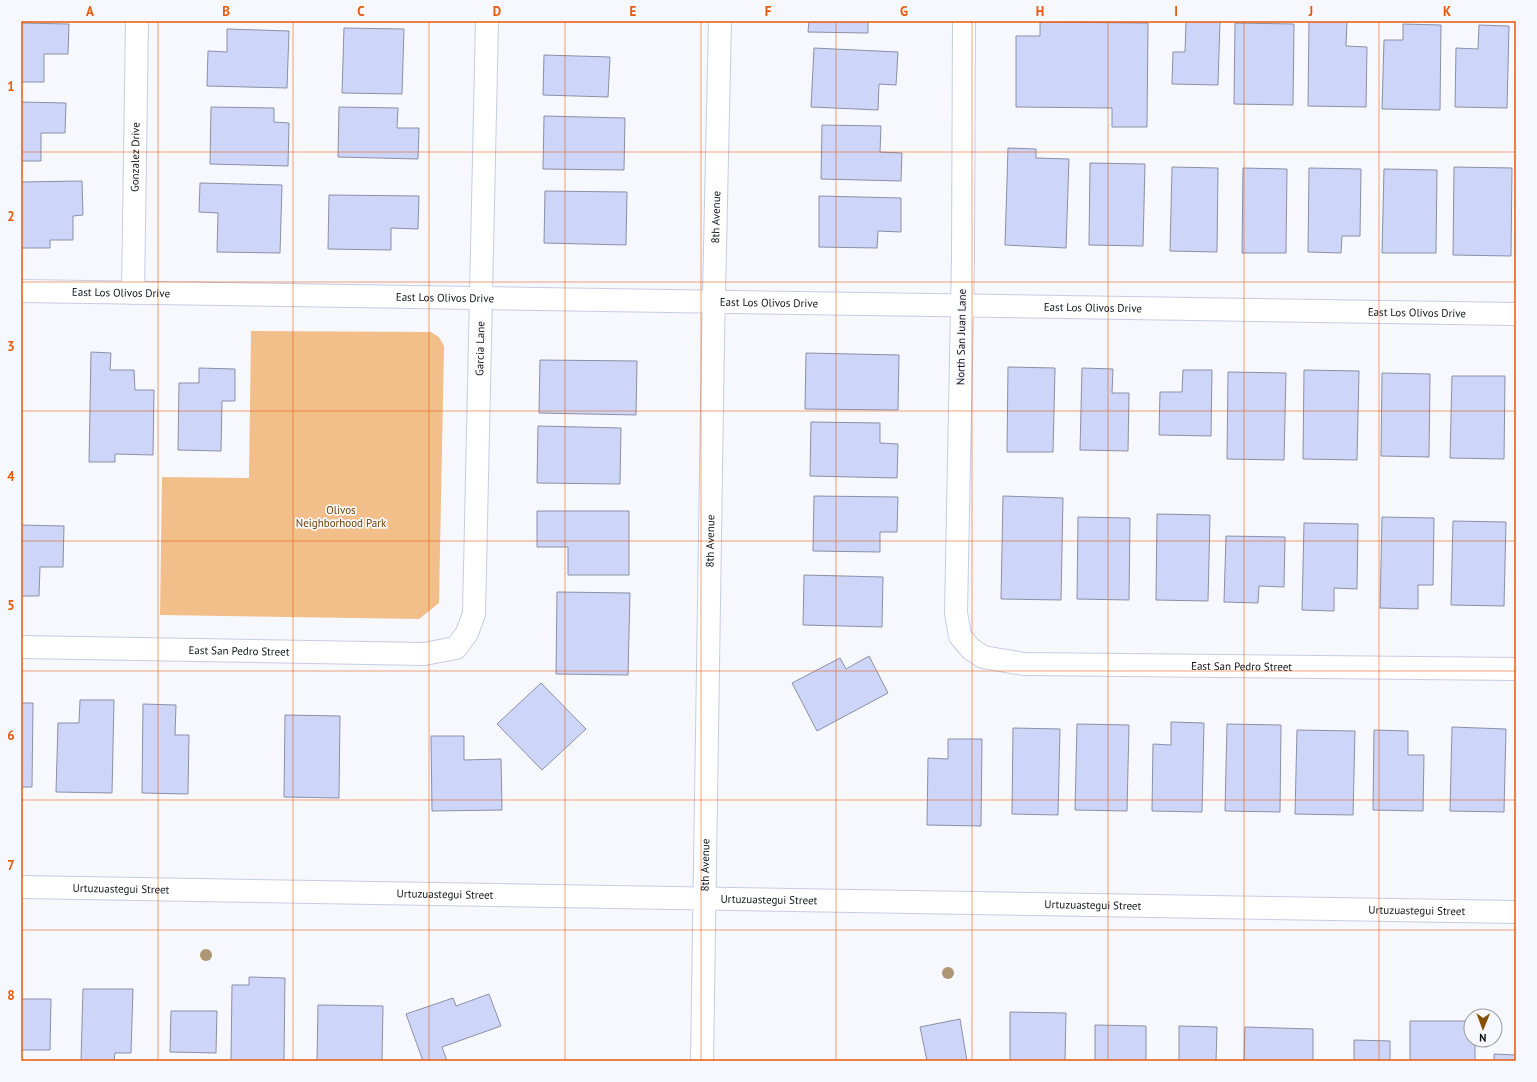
<svg xmlns="http://www.w3.org/2000/svg" width="1537" height="1082" font-family="'PT Sans',sans-serif">
<style>
.green{fill:#f2bf8b}
.building{fill:#cdd5f9;stroke:#8b90a5}
.lines{fill:none;stroke-linecap:round;stroke-linejoin:round}
.street-casing{stroke:#c7cce3;stroke-width:24}
.secondary-casing{stroke:#c7cce3;stroke-width:24}
.street{stroke:#fff;stroke-width:22}
.secondary{stroke:#fff;stroke-width:22}
.tree{fill:#ae9574}
.grid{fill:none;stroke:#e8590c;stroke-width:1;stroke-opacity:0.55}
.labels{text-anchor:middle;stroke-width:3.5;stroke-linejoin:round;paint-order:stroke}
.street-label{font-size:11px;fill:#0f1118;stroke:#f7f8fd}
.park-label{font-size:11px;fill:#724403;stroke:#f7f8fd}
.neatline{fill:none;stroke:#e8590c;stroke-width:1.5}
.grid-label{font-size:13px;text-anchor:middle;font-weight:bold;fill:#e8590c}
</style>
<rect width="100%" height="100%" fill="#f7f8fd"/>
<path class="green" d="M251,331L431,332L439,337L444,346L439,603L419,619L160,615L162,477L249,478Z"/>
<path class="building" d="M809,21H868V33L808,32Z
M1186,21H1220L1218,85L1172,84L1173,52H1185Z
M1309,21H1347L1346,46L1367,47L1366,107L1308,106Z
M1040,22L1148,23L1147,127H1112V108L1016,107V36H1040Z
M21,23L69,24L68,54H44V82H21Z
M1235,23L1294,24L1293,105L1234,104Z
M1403,24L1441,25L1440,110L1382,109L1384,40H1403Z
M1479,25L1509,26L1507,108L1455,107L1456,48L1478,49Z
M344,28L404,29L402,94L342,93Z
M227,29L289,31L287,88L207,86L208,51L227,52Z
M814,48L898,52L896,85L879,84L878,110L811,107Z
M544,55L610,57L608,97L543,95Z
M21,102L66,103L65,133H41V161H21Z
M211,107L274,108V122L289,123L288,166L210,164Z
M339,107L398,108L397,128H419L418,159L338,157Z
M544,116L625,118L624,170L543,169Z
M822,125L881,126L880,152L902,153L901,181L821,179Z
M1008,148L1036,149V158L1069,159L1066,248L1005,245Z
M1090,163L1145,164L1143,246L1089,245Z
M1172,167L1218,168L1217,252L1170,251Z
M1454,167L1512,168L1511,256L1453,255Z
M1243,168L1287,169L1286,253H1242Z
M1309,168L1361,169L1360,236H1342L1341,253L1308,252Z
M1384,169L1437,170L1436,253H1382Z
M82,181L83,215L73,216V240H50V248H21V182Z
M200,183L282,185L280,253L217,252L218,213L199,212Z
M545,191L627,192L626,245L544,243Z
M329,195L419,196L418,229L391,228V250L328,249Z
M819,196L901,198V232L878,231L877,248L819,247Z
M91,352L111,353L110,370H134L135,390H154L153,455L115,454V462H89Z
M806,353L899,355L898,410L805,409Z
M540,360L637,361L636,415L539,413Z
M1008,367L1055,368L1053,452H1007Z
M199,368L235,369V401H222L221,451L178,450L179,383H199Z
M1082,368L1113,369L1112,393H1129L1128,451L1080,450Z
M1183,370H1212L1211,436L1159,435L1160,392H1182Z
M1304,370L1359,371L1357,460L1303,459Z
M1228,372L1286,373L1284,460L1227,459Z
M1382,373L1430,374L1429,457L1381,456Z
M1452,376H1505L1504,459L1450,458Z
M811,422L880,423V443L898,444L897,478L810,476Z
M538,426L621,428L620,484L537,483Z
M814,496L898,497L897,532H880V552L813,551Z
M1003,496L1063,498L1061,600L1001,599Z
M537,511H629V575H568V547H537Z
M1157,514L1210,515L1208,601L1156,600Z
M1078,517L1130,518L1129,600L1077,599Z
M1382,517L1434,518L1433,585H1418V609L1380,608Z
M1453,521L1506,522L1504,606L1451,605Z
M1304,523L1358,524L1357,589L1334,588V611L1302,610Z
M21,525L64,526L63,567H40L39,596H21Z
M1226,536L1285,537L1284,587L1259,586L1258,603L1224,602Z
M804,575L883,577L882,627L803,625Z
M557,592L630,593L628,675L556,674Z
M869,656L888,693L817,731L792,683L840,658L846,669Z
M541,683L586,729L542,770L497,724Z
M80,700H114L112,793L56,792L58,723H79Z
M21,703H33L32,787H21Z
M143,704L176,705L175,735H189L188,794L142,793Z
M285,715L340,716L339,798L284,797Z
M1171,722L1204,723L1202,812L1152,811L1153,744L1171,745Z
M1077,724L1129,725L1127,811L1075,810Z
M1227,724L1281,725L1280,812L1225,811Z
M1452,727L1506,729L1504,812L1450,811Z
M1013,728L1060,729L1058,815L1012,814Z
M1297,730L1355,731L1353,815L1295,814Z
M1374,730L1408,731V755H1424L1423,811L1373,810Z
M431,736H464V760L501,759L502,810L432,811Z
M948,739H982L981,826L927,825L928,758L948,759Z
M249,977L285,978L284,1061H231L232,985H249Z
M83,989H133L131,1053H115L114,1061H81Z
M489,994L501,1026L442,1047L447,1061H423L406,1014L453,998L456,1006Z
M21,999H51L50,1050H21Z
M318,1005L383,1006L382,1061H317Z
M171,1011H217L216,1053L170,1052Z
M1010,1012L1066,1013L1065,1061H1010Z
M960,1019L967,1061H927L920,1027Z
M1410,1021H1471V1040H1475V1061H1410Z
M1095,1025L1146,1026V1061H1095Z
M1179,1026L1217,1027L1216,1061H1179Z
M1245,1027L1313,1029V1061H1244Z
M1354,1040L1390,1041V1061H1354Z
M1494,1054L1516,1055V1061H1494Z"/>
<g class="lines">
<defs>
<g id="street">
<path id="s1" d="M964,21L963,258L956,613L960,636L971,649L983,657L1024,664L1516,669"/>
<path id="s2" d="M21,291L1516,314"/>
<path id="s3" d="M133,293L137,21"/>
<path id="s4" d="M21,647L424,654L456,648L467,633L474,614L487,21"/>
</g>
<g id="secondary">
<path id="s5" d="M21,887L1516,912"/>
<path id="s6" d="M702,1061L713,339L720,21"/>
</g>
</defs>
<use href="#street" class="street-casing"/>
<use href="#secondary" class="secondary-casing"/>
<use href="#street" class="street"/>
<use href="#secondary" class="secondary"/>
</g>
<g class="tree">
<circle cx="206" cy="955" r="6"/>
<circle cx="948" cy="973" r="6"/>
</g>
<path class="grid" d="M158,21V1061M293,21V1061M429,21V1061M565,21V1061M701,21V1061M836,21V1061M972,21V1061M1108,21V1061M1244,21V1061M1379,21V1061M21,152H1516M21,282H1516M21,411H1516M21,541H1516M21,671H1516M21,800H1516M21,930H1516"/>
<g class="labels">
<g class="street-label">
<text dy="4" stroke="none"><textPath href="#s3" startOffset="136">Gonzalez Drive</textPath></text>
<text dy="4" stroke="none"><textPath href="#s6" startOffset="844">8th Avenue</textPath></text>
<text dy="4" stroke="none"><textPath href="#s2" startOffset="100">East Los Olivos Drive</textPath></text>
<text dy="4" stroke="none"><textPath href="#s2" startOffset="424">East Los Olivos Drive</textPath></text>
<text dy="4" stroke="none"><textPath href="#s2" startOffset="748">East Los Olivos Drive</textPath></text>
<text dy="4" stroke="none"><textPath href="#s2" startOffset="1072">East Los Olivos Drive</textPath></text>
<text dy="4" stroke="none"><textPath href="#s2" startOffset="1396">East Los Olivos Drive</textPath></text>
<text transform="translate(961 337) rotate(-89)" y="4">North San Juan Lane</text>
<text dy="4" stroke="none"><textPath href="#s4" startOffset="740">Garcia Lane</textPath></text>
<text dy="4" stroke="none"><textPath href="#s6" startOffset="520">8th Avenue</textPath></text>
<text dy="4" stroke="none"><textPath href="#s4" startOffset="218">East San Pedro Street</textPath></text>
<text dy="4" stroke="none"><textPath href="#s1" startOffset="906">East San Pedro Street</textPath></text>
<text dy="4" stroke="none"><textPath href="#s6" startOffset="196">8th Avenue</textPath></text>
<text dy="4" stroke="none"><textPath href="#s5" startOffset="100">Urtuzuastegui Street</textPath></text>
<text dy="4" stroke="none"><textPath href="#s5" startOffset="424">Urtuzuastegui Street</textPath></text>
<text dy="4" stroke="none"><textPath href="#s5" startOffset="748">Urtuzuastegui Street</textPath></text>
<text dy="4" stroke="none"><textPath href="#s5" startOffset="1072">Urtuzuastegui Street</textPath></text>
<text dy="4" stroke="none"><textPath href="#s5" startOffset="1396">Urtuzuastegui Street</textPath></text>
</g>
<g class="park-label">
<text x="341" y="514">Olivos<tspan x="341" dy="13">Neighborhood Park</tspan></text>
</g>
</g>
<rect width="1537" height="1082" fill="none" stroke="#f7f8fd" stroke-width="44"/>
<g transform="translate(1483 1028) rotate(181)"><circle r="19" fill="#f7f8fd" stroke="#9a9ca1"/>
<path d="M0-3L7 15L0 10L-7 15Z" fill="#885101"/>
<text y="-6" font-size="11" font-weight="bold" text-anchor="middle" fill="#0f1118">N</text>
</g>
<rect x="22" y="22" width="1493" height="1038" class="neatline"/>
<g class="grid-label">
<text x="90" y="16">A</text>
<text x="226" y="16">B</text>
<text x="361" y="16">C</text>
<text x="497" y="16">D</text>
<text x="633" y="16">E</text>
<text x="768" y="16">F</text>
<text x="904" y="16">G</text>
<text x="1040" y="16">H</text>
<text x="1176" y="16">I</text>
<text x="1311" y="16">J</text>
<text x="1447" y="16">K</text>
<text x="11" y="91">1</text>
<text x="11" y="221">2</text>
<text x="11" y="351">3</text>
<text x="11" y="481">4</text>
<text x="11" y="610">5</text>
<text x="11" y="740">6</text>
<text x="11" y="870">7</text>
<text x="11" y="1000">8</text>
</g>
</svg>
